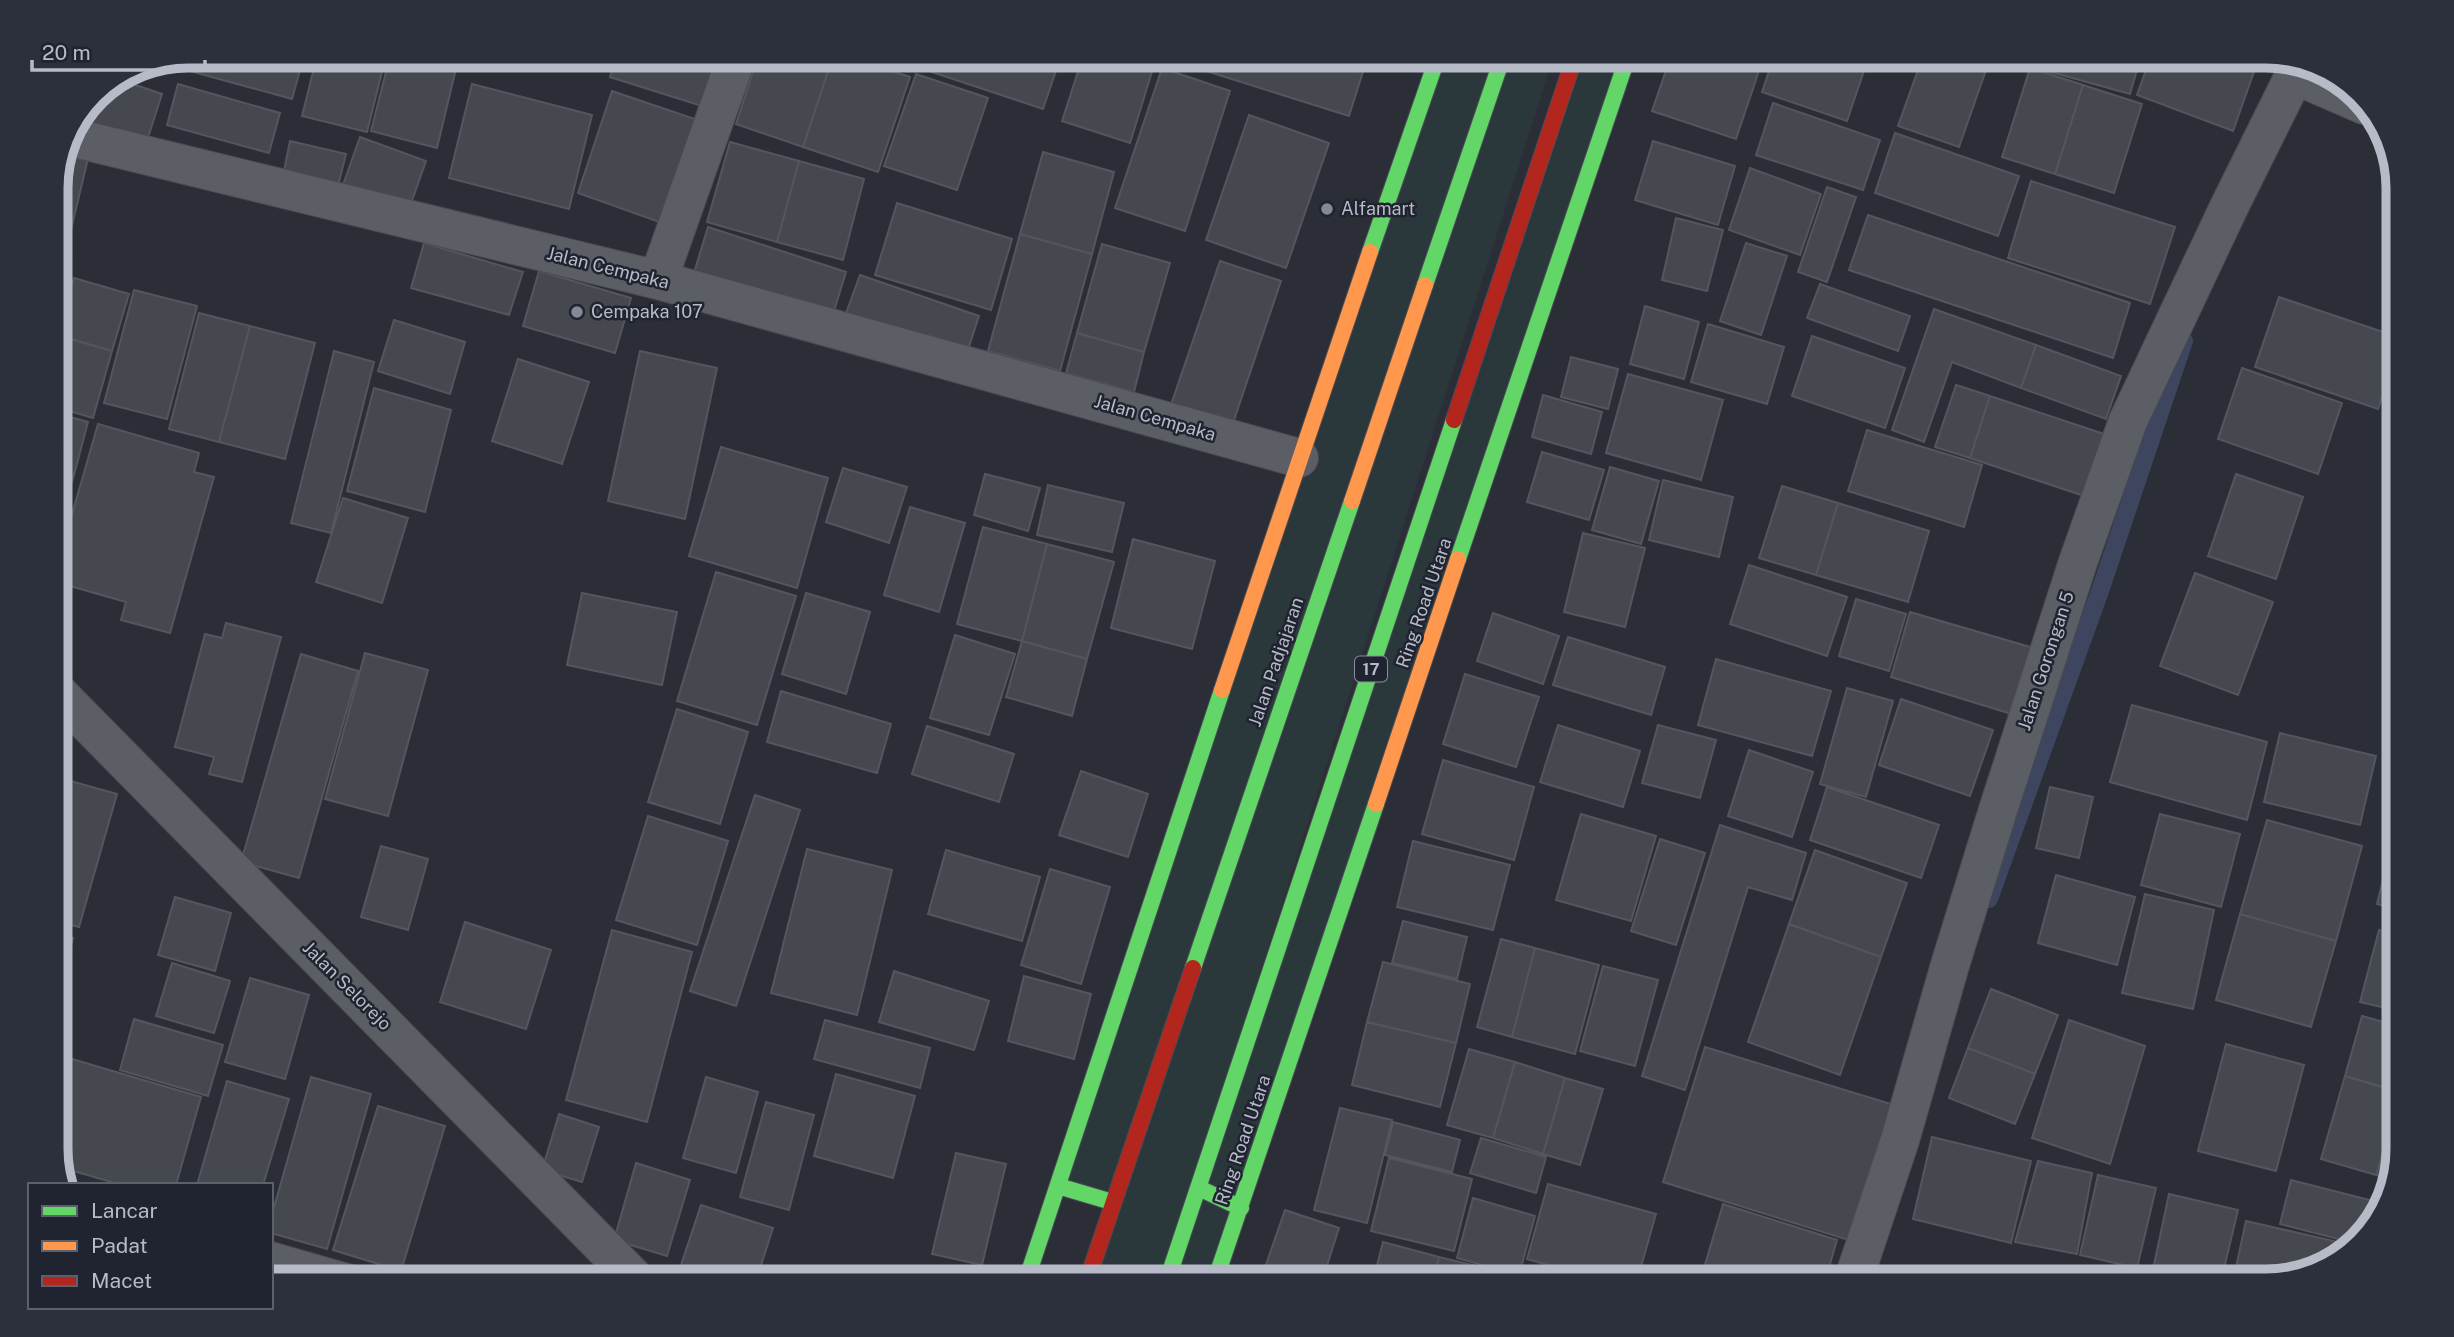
<svg xmlns="http://www.w3.org/2000/svg" width="2454" height="1337" font-family="'Public Sans',sans-serif">
<style>
.green{fill:#2a383c}
.lines{fill:none;stroke-linecap:round;stroke-linejoin:round}
.stream{stroke:#3d465e;stroke-width:18}
.building{fill:#46484f;stroke:#54565f;stroke-width:2}
.lane-casing{stroke:#494b51;stroke-width:26}
.street-casing{stroke:#494b51;stroke-width:40}
.fast-casing{stroke:#494b54;stroke-width:18}
.slow-casing{stroke:#494b54;stroke-width:18}
.jam-casing{stroke:#494b54;stroke-width:18}
.lane{stroke:#5c5e65;stroke-width:24}
.street{stroke:#5c5e65;stroke-width:38}
.fast{stroke:#63d668;stroke-width:16}
.slow{stroke:#ff974d;stroke-width:16}
.jam{stroke:#b3261e;stroke-width:16}
.poi-dot{fill:#868995;stroke:#202430;stroke-width:2.5}
.labels{text-anchor:middle;stroke-width:5;stroke-linejoin:round;paint-order:stroke}
.shield{fill:#202430;stroke:#8a8d9a;stroke-width:2}
.shield-label{font-size:16px;font-weight:bold;fill:#b7bac7}
.poi-label{font-size:18px;fill:#b7bac7;stroke:#202430;text-anchor:start}
.street-label{font-size:18px;fill:#b7bac7;stroke:#202430}
.rim{fill:none;stroke:#b7bac7;stroke-width:9}
</style>
<rect width="100%" height="100%" fill="#2c2e37"/>
<path class="green" d="M1444,56H1497L1112,1202L1058,1186Z
M1507,56H1554L1161,1281H1091Z
M1574,56H1626L1210,1281H1167Z"/>
<g class="lines">
<path class="stream" d="M1989,899L2100,591L2184,341"/>
</g>
<path class="building" d="M194,56H304L292,99L190,71Z
M317,56H386L367,132L302,116Z
M390,56H459L437,148L371,131Z
M617,56H720L705,107L610,77Z
M758,56H833L803,147L736,124Z
M833,56H847L910,77L878,172L803,147Z
M877,56H917L914,67Z
M937,56H1061L1043,109L932,72Z
M1083,56H1136L1155,62L1130,143L1062,121Z
M1204,56H1368L1349,116L1200,69Z
M1671,56H1764L1736,139L1652,111Z
M1774,56H1869L1847,121L1762,92Z
M1923,56H1991L1959,147L1898,126Z
M2008,56H2141L2130,94L2007,60Z
M2151,56H2229L2256,66L2233,131L2137,95Z
M1162,68L1230,91L1185,231L1115,208Z
M2030,68L2083,85L2055,174L2002,157Z
M916,74L988,98L957,190L884,166Z
M118,79L162,94L146,144L85,126L95,94Z
M178,84L280,113L269,153L167,125Z
M472,84L592,115L569,209L449,178Z
M2083,85L2142,104L2114,193L2055,174Z
M612,91L698,120L662,223L578,193Z
M1773,103L1880,140L1863,190L1756,155Z
M1249,115L1329,143L1286,268L1206,240Z
M1895,133L2019,176L1998,236L1875,193Z
M360,137L426,161L409,209L343,185Z
M290,141L346,154L336,194L282,181Z
M1653,141L1735,166L1718,225L1635,200Z
M730,142L799,161L777,242L707,222Z
M72,145L90,150L56,293V180Z
M1043,152L1114,172L1092,254L1020,234Z
M799,161L864,179L843,260L777,242Z
M1750,168L1821,194L1800,255L1729,230Z
M2031,181L2175,227L2150,304L2008,258Z
M1827,187L1856,197L1827,282L1798,272Z
M897,203L1012,239L991,310L875,275Z
M1868,215L2130,303L2113,358L1849,270Z
M1676,218L1723,230L1707,291L1662,280Z
M708,227L846,272L830,324L692,279Z
M1020,234L1092,254L1060,371L988,351Z
M424,243L523,272L509,315L411,288Z
M1746,243L1787,256L1761,335L1720,321Z
M1102,244L1170,263L1144,352L1077,333Z
M1220,261L1281,281L1232,426L1171,405Z
M539,271L631,298L615,353L523,326Z
M860,275L979,316L965,359L845,316Z
M74,278L129,294L112,351L57,335Z
M1820,284L1910,316L1898,351L1807,318Z
M134,290L197,306L167,419L104,403Z
M2279,297L2398,337V349L2378,409L2255,367Z
M1645,306L1699,322L1684,379L1630,364Z
M1934,309L2036,345L2021,388L1952,362L1924,442L1892,430Z
M199,313L250,326L219,442L169,429Z
M394,320L465,342L450,394L378,371Z
M1708,324L1784,347L1767,404L1691,382Z
M250,326L315,343L285,459L219,442Z
M1077,333L1144,352L1134,392L1066,373Z
M57,335L112,351L93,418L56,407Z
M1812,336L1905,368L1885,428L1792,396Z
M2036,345L2121,376L2106,419L2021,388Z
M334,351L374,362L331,533L291,523Z
M640,351L717,368L685,519L608,501Z
M1571,357L1618,369L1608,409L1561,397Z
M518,359L589,382L562,464L492,441Z
M2242,368L2342,403L2318,474L2218,439Z
M1628,374L1723,400L1701,480L1606,453Z
M1956,385L1990,396L1970,458L1935,447Z
M374,388L451,410L425,512L347,491Z
M1543,395L1602,412L1591,454L1532,437Z
M1990,396L2116,438L2096,500L1970,458Z
M56,413L88,422L74,475L56,470Z
M98,424L199,453L194,472L214,477L170,633L121,620L126,602L56,582V570Z
M1867,430L1982,465L1964,527L1848,491Z
M721,447L828,478L797,588L689,556Z
M1542,452L1604,470L1589,520L1527,502Z
M1610,467L1659,481L1641,544L1592,530Z
M843,468L907,487L889,543L826,522Z
M56,470L74,475L56,537Z
M985,474L1040,488L1028,531L974,515Z
M2236,474L2303,497L2276,579L2208,556Z
M1663,480L1733,497L1719,557L1649,540Z
M1048,485L1124,503L1112,552L1037,535Z
M1782,486L1838,503L1816,575L1759,558Z
M343,498L408,518L382,603L316,582Z
M1838,503L1929,531L1908,602L1816,575Z
M910,507L965,523L939,612L884,595Z
M983,527L1047,544L1022,641L957,624Z
M1583,533L1645,548L1625,627L1564,612Z
M1133,539L1215,561L1192,649L1111,628Z
M1047,544L1114,562L1087,659L1022,641Z
M1749,565L1847,597L1827,656L1730,624Z
M716,572L796,596L757,725L677,701Z
M2195,573L2273,602L2238,695L2160,666Z
M582,593L677,612L662,685L567,665Z
M806,593L870,612L846,694L782,674Z
M1856,599L1906,614L1889,671L1839,656Z
M1910,612L2037,649L2018,716L1891,677Z
M1493,613L1559,636L1543,684L1477,661Z
M226,623L281,637L242,782L209,774L214,757L175,747L205,634L222,638Z
M955,635L1015,654L989,735L930,718Z
M1568,637L1665,667L1651,715L1553,685Z
M1022,641L1087,659L1072,716L1006,697Z
M365,653L428,670L388,816L325,799Z
M301,654L358,671L299,878L241,862Z
M1716,659L1831,691L1812,756L1698,725Z
M1465,674L1539,697L1516,767L1443,744Z
M1847,688L1893,701L1866,797L1820,784Z
M781,691L891,724L877,773L767,742Z
M1901,699L1993,730L1970,796L1879,765Z
M2132,705L2267,742L2247,820L2110,782Z
M677,709L748,732L720,824L648,802Z
M1558,725L1640,751L1623,807L1540,782Z
M1658,725L1716,740L1700,798L1642,783Z
M927,726L1014,754L999,802L912,774Z
M2280,733L2376,756L2360,825L2264,802Z
M1749,750L1813,772L1792,837L1728,816Z
M1443,760L1534,787L1514,860L1422,834Z
M1081,771L1148,794L1128,857L1059,835Z
M56,777L117,794L79,927L56,921Z
M1827,787L1939,825L1921,878L1810,840Z
M2050,787L2093,797L2079,858L2036,848Z
M755,795L800,810L736,1006L690,991Z
M1581,814L1656,836L1631,921L1556,900Z
M2160,814L2240,834L2221,907L2141,885Z
M648,816L728,841L697,945L616,920Z
M2267,820L2362,846L2336,941L2240,914Z
M1720,825L1806,853L1792,900L1748,887L1685,1090L1642,1076Z
M1660,839L1705,853L1676,945L1631,931Z
M1413,841L1510,865L1493,930L1397,907Z
M381,846L428,859L408,930L361,917Z
M807,849L892,870L857,1015L771,993Z
M946,850L1040,877L1022,941L928,914Z
M1815,850L1907,883L1881,957L1789,924Z
M2386,867L2398,869V909L2377,904Z
M1050,869L1110,887L1081,984L1021,965Z
M2056,875L2135,897L2117,965L2038,943Z
M2145,894L2214,910L2193,1009L2122,993Z
M175,897L231,913L215,971L158,955Z
M2240,914L2336,941L2311,1027L2216,1000Z
M1403,921L1467,937L1457,979L1392,963Z
M465,922L551,950L526,1029L440,1002Z
M1789,924L1881,957L1840,1075L1748,1042Z
M612,930L692,952L647,1122L566,1100Z
M2379,930L2398,935V1011L2360,1002Z
M56,934L73,938L56,1013Z
M1501,939L1535,948L1512,1037L1477,1027Z
M1535,948L1599,965L1575,1054L1512,1037Z
M1383,962L1470,984L1456,1043L1367,1022Z
M172,963L230,981L214,1033L156,1016Z
M1603,966L1658,980L1635,1066L1580,1051Z
M894,971L989,1001L974,1050L879,1022Z
M1024,976L1091,994L1074,1059L1008,1041Z
M250,978L309,995L285,1079L225,1062Z
M1991,989L2058,1015L2035,1074L1968,1048Z
M2362,1016L2398,1026V1092L2345,1076Z
M134,1019L223,1045L208,1096L120,1070Z
M825,1020L930,1048L920,1088L814,1059Z
M2069,1020L2145,1046L2110,1164L2032,1138Z
M1367,1022L1456,1043L1440,1107L1352,1085Z
M2226,1044L2304,1065L2276,1171L2198,1151Z
M1705,1047L1897,1106L1855,1242L1663,1182Z
M1968,1048L2035,1074L2015,1124L1949,1098Z
M1469,1049L1515,1062L1493,1138L1447,1125Z
M72,1059L201,1097L176,1185H122L59,1167L56,1158V1115Z
M1515,1062L1565,1078L1543,1154L1493,1138Z
M836,1074L915,1096L893,1178L814,1156Z
M2345,1076L2398,1091V1102L2376,1175L2321,1159Z
M311,1077L371,1094L327,1249L271,1233V1218Z
M706,1077L758,1092L736,1173L683,1158Z
M1565,1078L1603,1089L1580,1165L1543,1154Z
M227,1081L289,1099L263,1185H197Z
M766,1102L814,1115L789,1210L740,1197Z
M2398,1102V1149L2391,1179L2376,1175Z
M378,1106L445,1126L401,1271L333,1250Z
M1340,1108L1392,1120L1367,1223L1314,1210Z
M559,1114L599,1127L582,1182L542,1170Z
M1393,1122L1460,1140L1452,1172L1385,1155Z
M1932,1137L2031,1161L2011,1243L1913,1219Z
M1481,1138L1546,1157L1536,1193L1470,1173Z
M956,1153L1006,1164L982,1265L932,1254Z
M1389,1158L1472,1179L1454,1251L1371,1231Z
M2038,1161L2092,1173L2077,1254L2015,1242Z
M636,1163L690,1180L667,1256L614,1240Z
M2098,1175L2156,1188L2137,1268L2080,1255Z
M2291,1180L2385,1204L2384,1208L2353,1243L2280,1224Z
M1548,1184L1656,1214L1637,1281H1604L1527,1259Z
M2169,1194L2238,1210L2221,1281H2182L2152,1274Z
M1473,1198L1535,1216L1519,1275L1457,1258Z
M1723,1204L1837,1240L1825,1281H1745L1704,1268Z
M701,1205L773,1228L756,1281H701L678,1274Z
M1285,1210L1339,1228L1322,1281H1279L1262,1276Z
M2246,1221L2351,1245L2339,1259L2266,1281H2233Z
M1383,1242L1439,1257L1433,1281H1373Z
M1439,1257L1514,1275L1513,1281H1433Z
M921,1273L955,1281H918Z"/>
<g class="lines">
<defs>
<path id="lane" d="M271,1254L365,1281"/>
<path id="street" d="M2295,75L2364,105
M75,138L658,280L1299,458
M658,280L737,56
M56,691L637,1281
M1853,1281L1900,1140L1950,965L1998,810L2078,562L2128,421L2229,207L2300,64"/>
<path id="fast" d="M1370,252L1438,56
M1425,285L1503,56
M1458,559L1628,56
M1193,968L1352,501
M1058,1186L1112,1202
M1199,1188L1241,1208
M1026,1281L1222,690
M1167,1281L1454,420
M1215,1281L1376,804"/>
<path id="slow" d="M1352,501L1425,285
M1222,690L1370,252
M1376,804L1458,559"/>
<path id="jam" d="M1454,420L1575,56
M1087,1281L1193,968"/>
</defs>
<use href="#lane" class="lane-casing"/>
<use href="#street" class="street-casing"/>
<use href="#fast" class="fast-casing"/>
<use href="#slow" class="slow-casing"/>
<use href="#jam" class="jam-casing"/>
<use href="#lane" class="lane"/>
<use href="#street" class="street"/>
<use href="#fast" class="fast"/>
<use href="#slow" class="slow"/>
<use href="#jam" class="jam"/>
</g>
<g class="poi-dot">
<circle cx="1327" cy="209" r="7"/>
<circle cx="577" cy="312" r="7"/>
</g>
<g class="labels">
<rect class="shield" x="1355" y="656.5" width="32" height="25" rx="5"/>
<g class="shield-label">
<text x="1371" y="675">17</text>
</g>
<g class="poi-label">
<text x="1341" y="215">Alfamart</text>
<text x="591" y="318">Cempaka 107</text>
</g>
<g class="street-label">
<text transform="translate(608 268) rotate(14)" y="6">Jalan Cempaka</text>
<text transform="translate(1155 418) rotate(16)" y="6">Jalan Cempaka</text>
<text transform="translate(1424 603) rotate(-71)" y="6">Ring Road Utara</text>
<text transform="translate(2046 661) rotate(-72)" y="6">Jalan Gorongan 5</text>
<text transform="translate(1276 662) rotate(-71)" y="6">Jalan Padjajaran</text>
<text transform="translate(347 986) rotate(45)" y="6">Jalan Selorejo</text>
<text transform="translate(1243 1140) rotate(-71)" y="6">Ring Road Utara</text>
</g>
</g>
<path d="M0 0H2454V1337H0ZM188 68H2266A120 120 0 0 1 2386 188V1149A120 120 0 0 1 2266 1269H188A120 120 0 0 1 68 1149V188A120 120 0 0 1 188 68Z" fill="#2c303c" fill-rule="evenodd"/>
<path class="rim" d="M188 68H2266A120 120 0 0 1 2386 188V1149A120 120 0 0 1 2266 1269H188A120 120 0 0 1 68 1149V188A120 120 0 0 1 188 68Z"/>
<rect x="28" y="1183" width="245" height="126" fill="#202430" stroke="#5c606c" stroke-width="2"/>
<rect x="42" y="1206" width="35" height="10" fill="#63d668" stroke="#5c606c" stroke-width="2"/>
<text x="91" y="1218" font-size="21" fill="#b7bac7">Lancar</text>
<rect x="42" y="1241" width="35" height="10" fill="#ff974d" stroke="#5c606c" stroke-width="2"/>
<text x="91" y="1253" font-size="21" fill="#b7bac7">Padat</text>
<rect x="42" y="1276" width="35" height="10" fill="#b3261e" stroke="#5c606c" stroke-width="2"/>
<text x="91" y="1288" font-size="21" fill="#b7bac7">Macet</text>
<path d="M32 60v10h173v-10" fill="none" stroke="#b7bac7" stroke-width="3.5"/>
<text x="42" y="60" font-size="21" fill="#b7bac7" stroke="#202430" stroke-width="5" paint-order="stroke">20 m</text>
</svg>
